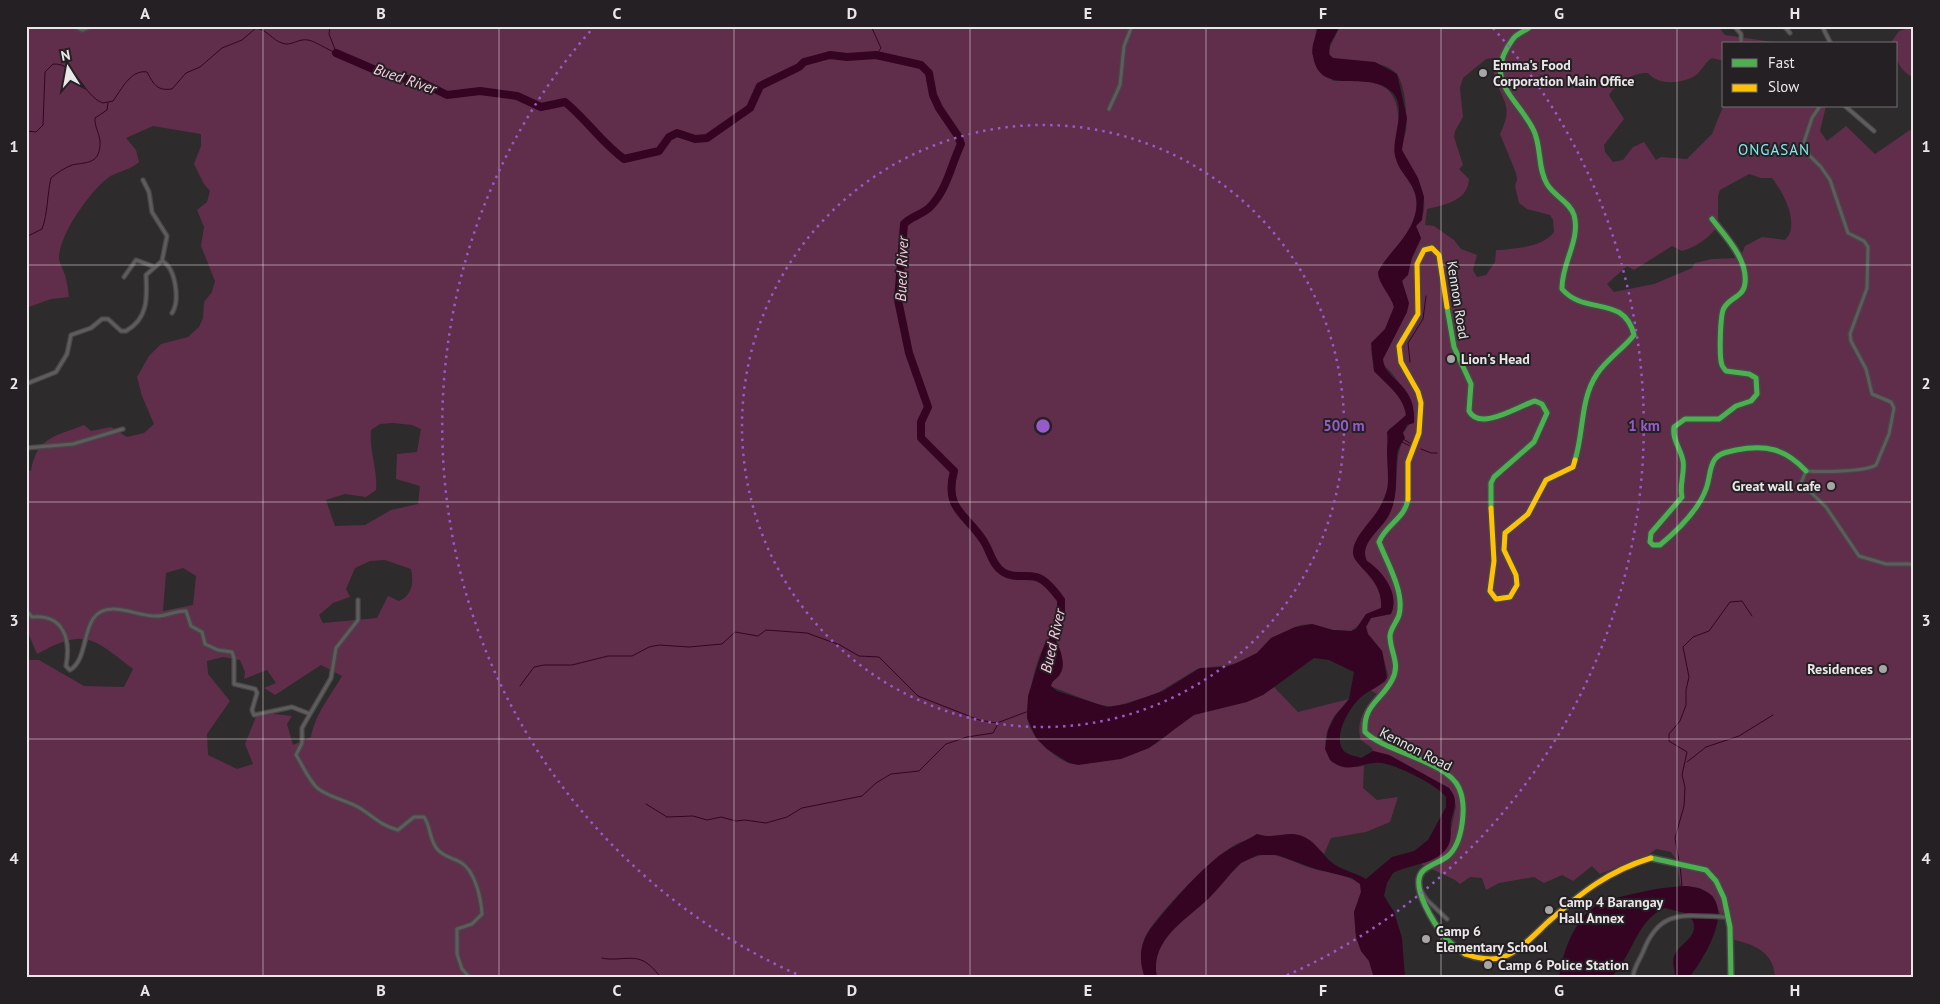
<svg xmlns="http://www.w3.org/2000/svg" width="1940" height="1004" font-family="'PT Sans',sans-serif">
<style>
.green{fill:#602e4a;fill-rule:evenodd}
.water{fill:#350423}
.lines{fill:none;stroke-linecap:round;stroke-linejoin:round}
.stream{stroke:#350423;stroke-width:1}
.river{stroke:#350423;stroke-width:8}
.street-casing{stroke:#494647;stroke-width:5.5}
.fast-casing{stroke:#494647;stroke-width:8}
.slow-casing{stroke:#494647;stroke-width:8}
.street{stroke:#5e5c5c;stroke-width:3}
.fast{stroke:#4caf50;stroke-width:5}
.slow{stroke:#ffc107;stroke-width:5}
.grid{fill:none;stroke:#eae7e8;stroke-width:1;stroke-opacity:0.55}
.ring{fill:none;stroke:#975bc9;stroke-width:2.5;stroke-dasharray:2.5 5}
.poi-dot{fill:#a8a5a6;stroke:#252023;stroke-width:2}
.labels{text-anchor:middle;stroke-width:4;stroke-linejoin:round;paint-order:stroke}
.poi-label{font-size:14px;font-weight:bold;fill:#eae7e8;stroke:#252023;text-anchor:start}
.street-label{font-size:14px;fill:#eae7e8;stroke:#252023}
.water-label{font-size:15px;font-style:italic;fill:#facbe2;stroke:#252023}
.neighbourhood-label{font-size:15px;letter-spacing:1px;fill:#80ecee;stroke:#252023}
.centre{fill:#975bc9;stroke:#252023;stroke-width:2.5}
.ring-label{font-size:15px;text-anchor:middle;font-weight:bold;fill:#975bc9;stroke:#252023;stroke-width:4;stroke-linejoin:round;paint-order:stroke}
.neatline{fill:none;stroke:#eae7e8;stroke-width:2}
.grid-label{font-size:16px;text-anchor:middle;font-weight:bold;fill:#eae7e8}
</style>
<rect width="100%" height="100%" fill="#2e2b2c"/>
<path class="green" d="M26,26H1317L1312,54L1333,81C1378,79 1402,82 1398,133C1397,142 1392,150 1396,159C1404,179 1422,190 1415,215C1409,238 1390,251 1378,272C1380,285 1391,294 1394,307L1385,329L1376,339L1371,349L1374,371C1386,384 1404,396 1406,416L1388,430L1389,485L1378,512L1361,533L1353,554C1366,570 1383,586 1381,608L1351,631L1333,630L1312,624L1301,625L1271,638L1257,653L1234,664L1197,669L1156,694L1113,707L1097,704L1050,686C1052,680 1057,679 1060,674C1067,664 1059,645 1053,636C1036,650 1033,681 1028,702C1024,717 1030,732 1041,743C1048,750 1059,760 1069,763C1085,767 1135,755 1150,747C1167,739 1178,722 1196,714C1224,702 1248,706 1274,687L1298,712L1349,699C1344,707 1336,712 1332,720C1316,751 1330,772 1364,766L1363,788L1377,800L1398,797L1390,822L1366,832L1331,838L1324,854C1291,821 1291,844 1257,834C1249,840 1241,841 1233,846C1210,862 1154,915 1144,940C1139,953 1141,966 1145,978H26V660H39L84,686L124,687L133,669C93,638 85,627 37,654L26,628V470L31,471C37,436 55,437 84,425L91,431L111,427L127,437L144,433L154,424L142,396L137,377L149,356L161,344L188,337L199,327L203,318L204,302L212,292L215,281L201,246L204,227L197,210L207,202L210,191L204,184L194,164L201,146V134L153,126L126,138L136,150L139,162C130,170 119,171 109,177C91,190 60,233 59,257C59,263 63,269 65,275C67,282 68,290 69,297L51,299L26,308ZM393,423L412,425L421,429L417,452L397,454L396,479L420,486L418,504L391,510L365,525L335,526L326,500L345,494L366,497L376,490C378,471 369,451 371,430L380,424ZM385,560L411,569C414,583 412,595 399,601L388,596L377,618L323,623L319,615L333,603L350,597L346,589L355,568L370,561ZM183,568L196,576L193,605L163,611L166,573ZM223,657L240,660L245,672L244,679L267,670L276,683L264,688L275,695L321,665L342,676C330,697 315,714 311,737L293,745L287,724L292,716L258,712L245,744L253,764L237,769L208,755L207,734L230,701L208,674L207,661Z
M1340,26H1718L1725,35L1779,43L1724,44V61L1712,58C1704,63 1701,73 1693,77C1679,84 1658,85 1648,73C1634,72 1617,83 1609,95L1624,119L1604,145L1605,152L1613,162L1623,160L1633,147L1644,142L1656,160L1661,157L1687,159L1712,134L1724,104V106H1826L1820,131L1827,141L1846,126L1875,154L1910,130L1914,131V978H1775C1775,954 1755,944 1734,940L1728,913L1720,914L1713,896L1700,888L1681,886L1676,859L1671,852L1656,849L1647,856L1600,874L1592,866L1573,881L1562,875L1544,883L1534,877L1499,883L1486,890L1482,878L1470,877L1460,884L1455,880L1421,864L1432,860L1447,848L1456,806L1449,788L1389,755L1373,751L1372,748L1361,740C1355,723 1365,706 1377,694L1370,690L1385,682L1388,675L1382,651L1368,634L1366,627L1371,618L1391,614C1400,593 1383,573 1367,561C1358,543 1383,529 1389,514C1401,488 1392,462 1404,438L1403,433L1414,418C1414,403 1400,384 1391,372C1386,367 1383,366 1383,359L1407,312V298L1402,281L1421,239L1416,226C1432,209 1422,184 1411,167C1408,162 1403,156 1402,150C1401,144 1405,137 1406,131C1408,119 1405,80 1395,72C1376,55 1349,70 1330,56L1329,49ZM1493,58C1495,66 1492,74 1496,82C1506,106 1512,108 1500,134L1516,173L1517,180L1515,186L1519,203L1527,209L1550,215L1553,220L1554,232C1544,247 1514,249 1496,250L1495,262L1486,275L1477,277L1473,270L1477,255L1461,249L1454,240L1434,226L1425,225L1427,209C1444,205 1468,201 1469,179L1459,169L1463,165L1454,137L1455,131L1463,117L1460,88L1463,78L1486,59ZM1749,174L1761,178H1772C1783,192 1801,225 1785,240L1762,237L1745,246L1740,258L1712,259L1695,263L1692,268L1654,284L1614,292L1607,284L1627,266L1634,270L1672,246L1682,251C1696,247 1711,237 1718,225V196L1720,190Z
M1914,27V78C1898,69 1896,61 1896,44H1890L1899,31Z
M1266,854C1281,855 1293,861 1307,867C1325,873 1345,873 1360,884L1361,892L1354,912L1356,937L1361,951L1369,961L1374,978H1157C1149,939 1186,920 1210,897C1221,886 1230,873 1241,863L1247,859Z"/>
<path class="water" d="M1317,26H1340L1330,44L1329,54L1333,58L1375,62L1397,74L1407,118L1402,150L1418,178L1424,197L1422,220L1416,226L1421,238L1412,257L1408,275L1402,281L1409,303L1407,312L1383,359C1384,381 1417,382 1414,423L1407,425L1403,433L1405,438C1402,442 1397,450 1397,455C1395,475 1399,496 1389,515C1382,529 1358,544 1367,561C1383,571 1400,594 1391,614L1371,618L1366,627L1368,634L1382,651L1387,678C1382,686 1367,691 1360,698C1349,708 1333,736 1343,750C1347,755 1356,756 1361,758L1373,751L1389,755L1449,788C1458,799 1455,805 1452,817C1449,825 1452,833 1450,841C1443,865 1411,863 1393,873L1387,883L1384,896L1394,912L1402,938L1405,978H1374L1369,961L1361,951L1356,937L1354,912L1361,892L1360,884L1352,878L1316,869L1277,855H1258L1241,863C1230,873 1221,886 1210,897C1187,920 1149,939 1157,978H1145C1138,960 1140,943 1151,928C1170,905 1191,879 1214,860C1227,848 1243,843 1257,834C1274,840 1287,830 1302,836C1314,840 1321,853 1331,862C1341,870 1354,872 1366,879L1392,857L1414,851L1428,840L1446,807V797C1436,784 1397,765 1381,763C1363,761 1348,776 1330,760L1325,749L1328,730L1335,716L1349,699L1354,672L1329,660L1314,658L1263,695L1247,702L1194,715L1149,748L1121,759L1078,765L1069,763L1047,749L1036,738L1027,718L1028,696L1039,661L1045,643L1053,636C1059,645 1067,664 1060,674C1057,679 1052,680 1051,686L1057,691L1107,707L1126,704L1163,691L1200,668L1226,667L1239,662L1257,653L1271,638L1295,627L1312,624L1333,630L1351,631L1356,629L1366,614L1381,608C1384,578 1352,566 1353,552C1354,537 1368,525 1376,513C1393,489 1387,477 1387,451C1387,444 1388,440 1387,432L1406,415C1404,396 1386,384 1374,371L1371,343L1385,329L1394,307C1391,295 1378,284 1378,272C1389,251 1409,238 1415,215C1423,184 1399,178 1395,155C1391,138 1408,108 1392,92C1367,68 1320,99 1313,56C1310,44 1318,36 1317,26Z
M1686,886C1744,891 1710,950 1689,978H1675C1675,969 1671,962 1675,954C1682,942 1698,938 1693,921L1685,913L1665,908C1636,919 1632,959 1610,978H1559C1563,950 1575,916 1602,902C1610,899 1620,897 1628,895C1649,890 1664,887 1686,886Z"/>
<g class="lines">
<path class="stream" d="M330,26L329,34L336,52
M871,26L881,48L876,55
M26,131L36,132L43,125L45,72L53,64C78,63 83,96 103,103L113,101C121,90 131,69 147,72C154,85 157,91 172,89L186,73L200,67L222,48L242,40L256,28C268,30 272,40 282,43C291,47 298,38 308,40C315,41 328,50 336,53
M26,237L42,229C48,213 47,195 51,178C57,173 64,168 72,165C85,162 99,165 100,145C101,135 94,127 95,118L107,110L108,103
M1410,362L1408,343L1423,319L1426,296
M1403,439L1413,445
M1402,442L1412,447
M1421,449L1431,453H1437
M520,686L534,667L544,665H572L608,656H632L649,647L659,645L689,647L722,644L735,632L758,636L766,630L807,633L840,645L859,656L879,657L918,696L979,720L997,723L1026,712
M1687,762L1706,747L1739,736L1773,715
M646,804L667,817L693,816L707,820L721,817L736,821L745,820L766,823L787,817L802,808L862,796L876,783L891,774L919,771L946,744L967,737L993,733L998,724
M1679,861L1675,838L1684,806L1685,787L1682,775L1687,752L1669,741V734L1680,721L1686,705V690L1689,677L1683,647L1693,637L1709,631L1730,602L1742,601L1752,616
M1680,865L1682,886
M602,958C618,962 635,953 648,964C654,968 657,974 662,978"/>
<path class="river" d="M336,53L387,75L421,82L447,95L480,91L517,96L541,107L565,102C587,120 601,142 624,159L659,151L669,137L677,133L695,139L707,138L750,108L760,86L799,67L804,62L830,55L847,57L876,55L921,65L929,73L933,95L939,108L958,136L961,144C951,165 947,190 930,207C922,215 911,216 904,224L898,300L909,353L928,407L921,422V438L954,471C944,509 965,513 983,540C990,550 992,565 1003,572C1014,579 1025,574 1036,577C1045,579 1056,593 1061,600V615L1051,645"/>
<defs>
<path id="street" d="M74,26L82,30L93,26
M1734,26L1741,34V44
M1784,26L1790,33
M1822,26L1831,44
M1820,106L1812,118L1802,148L1821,167L1830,180L1848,233L1864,241L1868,247L1867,288L1850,334L1851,341L1866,369L1872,394L1891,402L1894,408L1889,434L1876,465C1865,472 1820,472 1806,471L1801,483L1826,507L1859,556L1886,564H1910L1914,566
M1845,106L1874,131
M1109,109L1120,85L1124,46L1132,26
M162,261C176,268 180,301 172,313
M124,277L136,260L155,267
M26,384L56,372L67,354L71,335L91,328L102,319H108L121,331H126C149,318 147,296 146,275L162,261L167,236L152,212L149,192L143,180
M26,448L73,444L123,429
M26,610L32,617C64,614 71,640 66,666L70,670C92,657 78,609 113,609C128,609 141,616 155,616C166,617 175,610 186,611L191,626L202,632L205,644L218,650L232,652L234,658V684L255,689L257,693L252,710L254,715L292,707L310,714L331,678L336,648L358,620V600
M310,714L302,728V743L296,755C302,764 311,785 320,790C330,797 347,801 358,807C372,815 381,826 398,830L414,817H424C431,827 429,839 437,849C444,857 451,857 460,862C475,870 481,898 482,914L472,924L457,929V954L462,969L470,978
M1420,889L1427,900L1447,919
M1633,978C1633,969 1639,961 1643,952C1660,907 1686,916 1727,917"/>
<path id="fast" d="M1531,26C1526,31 1517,33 1513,39C1482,80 1516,96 1533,129C1542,146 1537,167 1547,184C1554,196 1570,202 1574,215C1581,240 1561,264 1562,289C1585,316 1624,294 1634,335C1623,349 1607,359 1597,374C1580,399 1584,432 1575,460
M1712,219C1725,236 1748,259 1745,283C1744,297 1730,297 1724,308C1720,314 1719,358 1722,365C1722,367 1725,369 1726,371L1749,374L1756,378L1757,394L1751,401L1736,406L1719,419H1685L1674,427C1672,440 1681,449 1683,461C1685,473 1679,485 1682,497L1651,533L1650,542L1653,545H1660C1678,530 1698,511 1706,489C1710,479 1709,467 1715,459C1720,452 1729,452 1736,450C1766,444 1786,449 1806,471
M1447,307L1454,347L1471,384L1469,411C1480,432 1520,405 1535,401L1542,404L1547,413L1534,442L1494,477L1491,483V508
M1408,499C1405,519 1386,524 1379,542C1387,563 1405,592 1399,615C1397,622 1390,629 1390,636C1390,652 1401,664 1392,680C1381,701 1363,705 1365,732C1385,752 1447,761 1459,788C1467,805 1463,843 1448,856C1441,862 1428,865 1422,872C1410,887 1435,925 1445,937C1450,944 1459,949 1465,954
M1651,858L1706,870L1716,881L1724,898L1730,927L1731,978"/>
<path id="slow" d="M1408,499V462L1419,433L1421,403L1418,392L1401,362L1399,346L1418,314L1417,264L1424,250L1432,248L1439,255L1447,307
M1491,508L1494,561L1490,591L1496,599L1510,597L1517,585L1516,575L1504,550L1505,533L1528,514L1546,480L1573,467L1575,460
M1465,954C1476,958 1492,961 1503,957C1520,951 1535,934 1548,922C1581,893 1608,871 1651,858"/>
</defs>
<use href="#street" class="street-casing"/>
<use href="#fast" class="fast-casing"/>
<use href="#slow" class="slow-casing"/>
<use href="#street" class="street"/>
<use href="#fast" class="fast"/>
<use href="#slow" class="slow"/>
</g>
<path class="grid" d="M263,26V978M499,26V978M734,26V978M970,26V978M1206,26V978M1441,26V978M1677,26V978M26,265H1914M26,502H1914M26,739H1914"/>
<g class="ring">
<circle cx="1043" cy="426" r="301"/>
<path d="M803 977A601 601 0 0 1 593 28M1493 28A601 601 0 0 1 1283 977"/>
</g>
<g class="poi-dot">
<circle cx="1483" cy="73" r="5"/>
<circle cx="1451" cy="359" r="5"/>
<circle cx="1831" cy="486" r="5"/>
<circle cx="1883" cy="669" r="5"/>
<circle cx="1549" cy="910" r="5"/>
<circle cx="1426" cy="939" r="5"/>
<circle cx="1488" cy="965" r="5"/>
</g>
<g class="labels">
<g class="poi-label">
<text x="1493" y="70">Emma's Food<tspan x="1493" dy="16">Corporation Main Office</tspan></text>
<text x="1461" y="364">Lion's Head</text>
<text x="1821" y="491" text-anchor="end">Great wall cafe</text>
<text x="1873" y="674" text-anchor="end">Residences</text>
<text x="1559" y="907">Camp 4 Barangay<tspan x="1559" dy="16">Hall Annex</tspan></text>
<text x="1436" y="936">Camp 6<tspan x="1436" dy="16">Elementary School</tspan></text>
<text x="1498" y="970">Camp 6 Police Station</text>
</g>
<g class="street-label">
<text transform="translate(1458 300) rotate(81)" y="5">Kennon Road</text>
<text transform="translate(1416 749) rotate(27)" y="5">Kennon Road</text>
</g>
<g class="water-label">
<text transform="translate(405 79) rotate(19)" y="5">Bued River</text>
<text transform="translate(902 269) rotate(-88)" y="5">Bued River</text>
<text transform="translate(1053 641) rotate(-77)" y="5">Bued River</text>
</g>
<g class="neighbourhood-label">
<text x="1774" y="155">ONGASAN</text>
</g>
</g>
<circle cx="1043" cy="426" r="8" class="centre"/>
<g class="ring-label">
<text x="1344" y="431">500 m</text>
<text x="1644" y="431">1 km</text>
</g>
<rect width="1940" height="1004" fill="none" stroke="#252023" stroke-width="55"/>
<rect x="1722" y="42" width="175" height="65" fill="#252023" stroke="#747072"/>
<rect x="1732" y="59" width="25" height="8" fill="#4caf50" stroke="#747072"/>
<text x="1768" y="68" font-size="15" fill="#eae7e8">Fast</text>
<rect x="1732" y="84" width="25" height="8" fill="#ffc107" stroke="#747072"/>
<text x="1768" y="92" font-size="15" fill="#eae7e8">Slow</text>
<g transform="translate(68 68) rotate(349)" stroke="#252023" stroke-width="4" paint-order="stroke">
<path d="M0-4L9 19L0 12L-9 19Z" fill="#eae7e8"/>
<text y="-8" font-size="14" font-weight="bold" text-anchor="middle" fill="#eae7e8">N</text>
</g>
<rect x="28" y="28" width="1884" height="948" class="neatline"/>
<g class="grid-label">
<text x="145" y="19">A</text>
<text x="381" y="19">B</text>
<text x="617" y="19">C</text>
<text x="852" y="19">D</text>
<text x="1088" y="19">E</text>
<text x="1323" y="19">F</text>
<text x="1559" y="19">G</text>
<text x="1795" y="19">H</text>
<text x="14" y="152">1</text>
<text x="1926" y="152">1</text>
<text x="14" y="389">2</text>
<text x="1926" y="389">2</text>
<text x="14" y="626">3</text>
<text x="1926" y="626">3</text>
<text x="14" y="864">4</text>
<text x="1926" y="864">4</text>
<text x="145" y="996">A</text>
<text x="381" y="996">B</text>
<text x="617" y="996">C</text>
<text x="852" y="996">D</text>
<text x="1088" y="996">E</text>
<text x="1323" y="996">F</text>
<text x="1559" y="996">G</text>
<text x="1795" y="996">H</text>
</g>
</svg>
